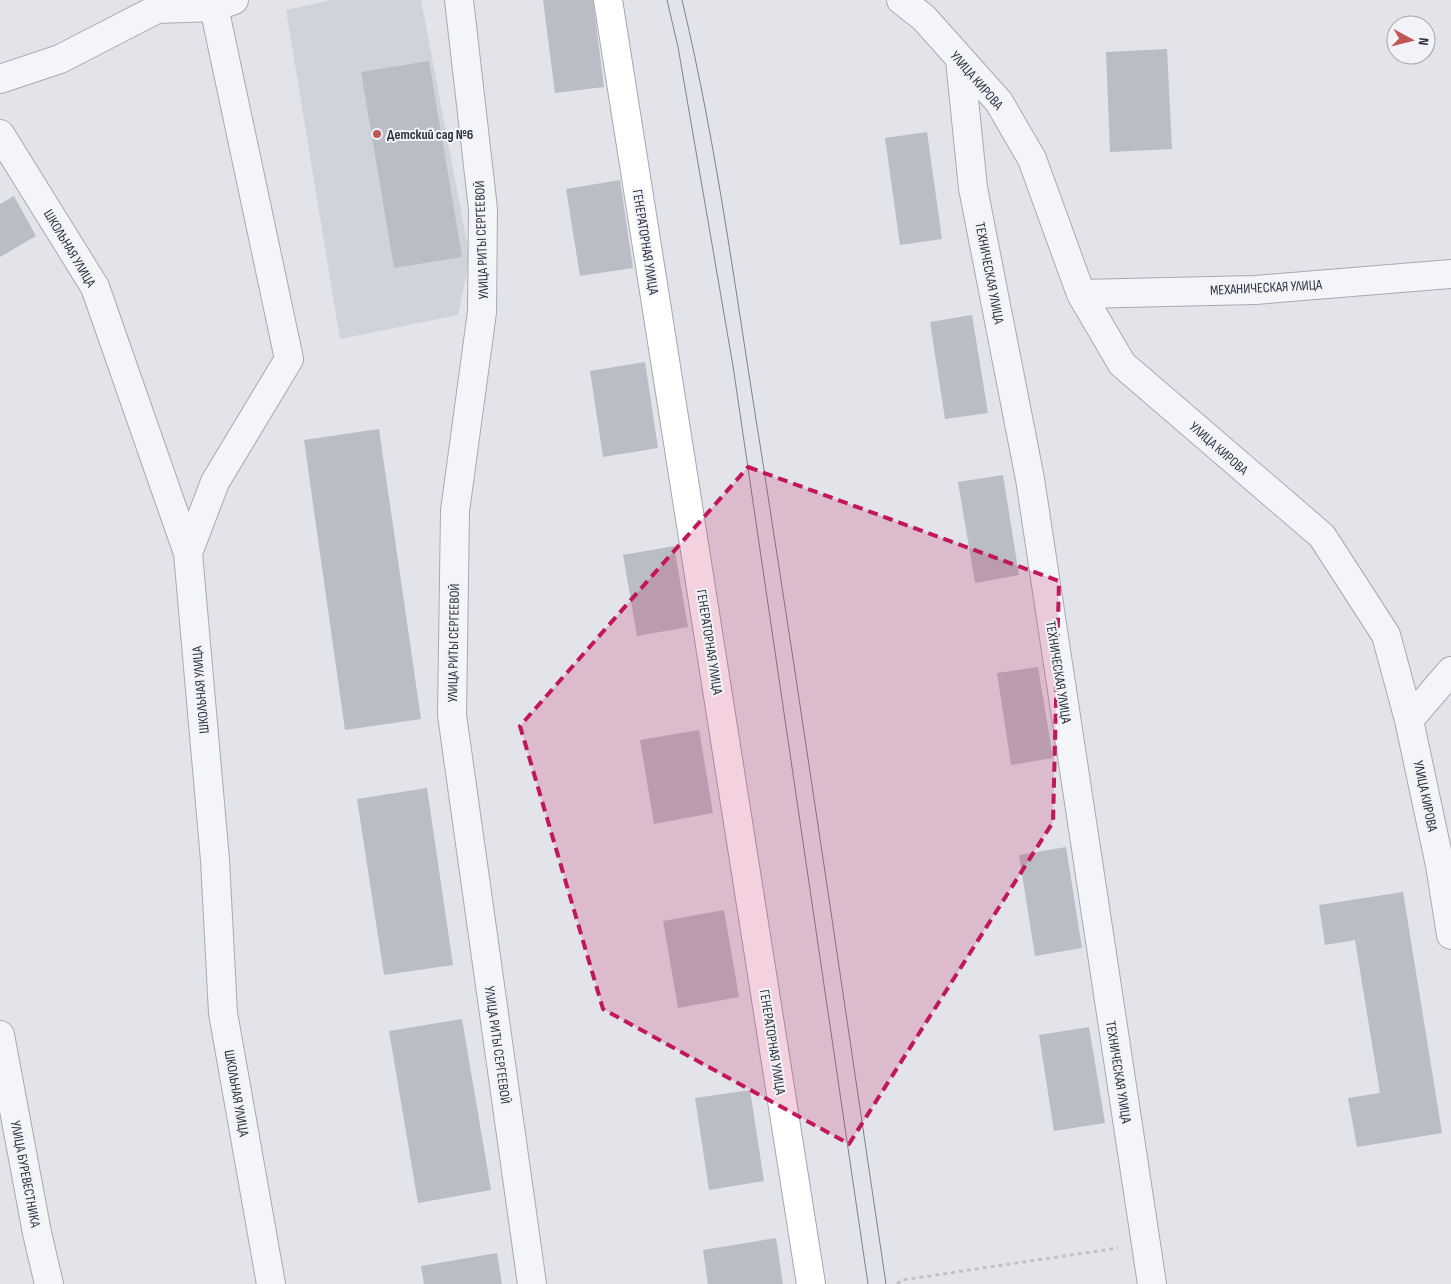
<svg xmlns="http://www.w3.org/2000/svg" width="1451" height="1284" font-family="'Sofia Sans Condensed',sans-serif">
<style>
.built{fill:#d1d3db}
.building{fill:#babdc5}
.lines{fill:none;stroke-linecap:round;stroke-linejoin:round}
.minor-casing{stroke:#a8aab3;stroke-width:30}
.major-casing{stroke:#a3a7b3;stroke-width:30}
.path{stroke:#c0c2c8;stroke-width:3;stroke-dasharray:4 4;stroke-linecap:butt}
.minor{stroke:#f4f5f8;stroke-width:28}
.major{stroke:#fff;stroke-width:28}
.tram{stroke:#7d8291;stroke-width:1}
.marked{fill:#c2185b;fill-opacity:0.2;stroke:#c2185b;stroke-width:4;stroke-dasharray:10 6;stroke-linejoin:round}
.poi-dot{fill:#c05656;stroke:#f2f3f7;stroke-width:2}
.labels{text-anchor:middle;stroke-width:4;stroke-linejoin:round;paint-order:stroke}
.street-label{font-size:14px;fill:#2c303f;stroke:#f2f3f7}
.poi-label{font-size:14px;font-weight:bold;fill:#2c303f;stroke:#f2f3f7;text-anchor:start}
</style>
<rect width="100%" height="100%" fill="#e2e4e9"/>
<path class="built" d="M332,0H421L470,258L458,315L340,339L286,10Z"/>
<path class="building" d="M543,0H593L604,87L555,93Z
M1167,49L1172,149L1110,152L1106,52Z
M429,61L462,257L394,268L361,72Z
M927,132L942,239L900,245L885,138Z
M620,180L633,268L580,276L566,189Z
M14,196L36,236L0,257V204Z
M972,315L988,413L945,419L930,322Z
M645,362L658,448L603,457L590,371Z
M379,429L421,719L345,730L304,440Z
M1003,475L1019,575L975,583L958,482Z
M674,546L688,627L637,636L623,555Z
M1038,667L1053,758L1011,765L997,673Z
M699,730L713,813L654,824L640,740Z
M427,788L453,965L384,975L357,799Z
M1066,847L1082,948L1035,956L1019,855Z
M1403,892L1442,1133L1357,1147L1348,1098L1380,1093L1355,940L1325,945L1319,905Z
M724,910L739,997L678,1008L663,921Z
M462,1019L491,1190L418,1203L389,1031Z
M1089,1027L1105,1123L1054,1131L1039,1035Z
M750,1090L764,1181L709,1190L695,1098Z
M776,1238L783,1284H708L703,1250Z
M497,1253L502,1284H424L421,1266Z"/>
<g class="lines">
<defs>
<path id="minor" d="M459,0L483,209L482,312L455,511L452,715L532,1284
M901,0L924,18L999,102L1032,159L1081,294L1122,364L1322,536L1386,635L1409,720L1440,865L1451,935
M960,60L973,188L1030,479L1152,1284
M0,79L60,59L157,9L214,7L234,0
M0,134L95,287L188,553L215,860L223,1013L271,1284
M1081,294L1255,290L1451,274
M188,553L215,482L289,359L214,7
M1409,720L1451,671
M0,1035L37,1233L49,1284"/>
<path id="major" d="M608,0L811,1284"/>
</defs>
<use href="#minor" class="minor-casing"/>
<use href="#major" class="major-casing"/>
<path class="path" d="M897,1284L902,1280L1118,1248"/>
<use href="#minor" class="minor"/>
<use href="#major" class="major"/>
<path class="tram" d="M667,0L678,47L733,366L868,1284
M682,0C718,150 737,304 762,457C805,732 845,1008 886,1284"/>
</g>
<path class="marked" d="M748,467L1059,581L1053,822L849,1144L603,1009L520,726Z"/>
<circle class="poi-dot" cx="377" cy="134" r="5"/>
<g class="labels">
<g class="street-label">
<text transform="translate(977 80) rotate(49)" y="5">УЛИЦА КИРОВА</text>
<text transform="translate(481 240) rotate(-92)" y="5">УЛИЦА РИТЫ СЕРГЕЕВОЙ</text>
<text transform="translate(646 242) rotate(81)" y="5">ГЕНЕРАТОРНАЯ УЛИЦА</text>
<text transform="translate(70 248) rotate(59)" y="5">ШКОЛЬНАЯ УЛИЦА</text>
<text transform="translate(990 273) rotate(79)" y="5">ТЕХНИЧЕСКАЯ УЛИЦА</text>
<text transform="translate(1266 287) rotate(-3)" y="5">МЕХАНИЧЕСКАЯ УЛИЦА</text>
<text transform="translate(1219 448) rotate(41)" y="5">УЛИЦА КИРОВА</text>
<text transform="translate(710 642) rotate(81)" y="5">ГЕНЕРАТОРНАЯ УЛИЦА</text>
<text transform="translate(453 643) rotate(-89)" y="5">УЛИЦА РИТЫ СЕРГЕЕВОЙ</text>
<text transform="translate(1059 672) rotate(81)" y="5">ТЕХНИЧЕСКАЯ УЛИЦА</text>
<text transform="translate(200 690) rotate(-95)" y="5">ШКОЛЬНАЯ УЛИЦА</text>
<text transform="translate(1426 796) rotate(78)" y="5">УЛИЦА КИРОВА</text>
<text transform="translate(773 1042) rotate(81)" y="5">ГЕНЕРАТОРНАЯ УЛИЦА</text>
<text transform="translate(498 1045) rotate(82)" y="5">УЛИЦА РИТЫ СЕРГЕЕВОЙ</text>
<text transform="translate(1119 1072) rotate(81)" y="5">ТЕХНИЧЕСКАЯ УЛИЦА</text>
<text transform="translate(237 1093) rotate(80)" y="5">ШКОЛЬНАЯ УЛИЦА</text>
<text transform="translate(26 1174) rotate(79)" y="5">УЛИЦА БУРЕВЕСТНИКА</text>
</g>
<g class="poi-label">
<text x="387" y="139">Детский сад №6</text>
</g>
</g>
<g transform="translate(1411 40) rotate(97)"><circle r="24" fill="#f2f3f7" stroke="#a3a5ad"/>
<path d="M0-4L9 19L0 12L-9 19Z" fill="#c05656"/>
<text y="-8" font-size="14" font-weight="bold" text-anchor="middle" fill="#2c303f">N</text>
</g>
</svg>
